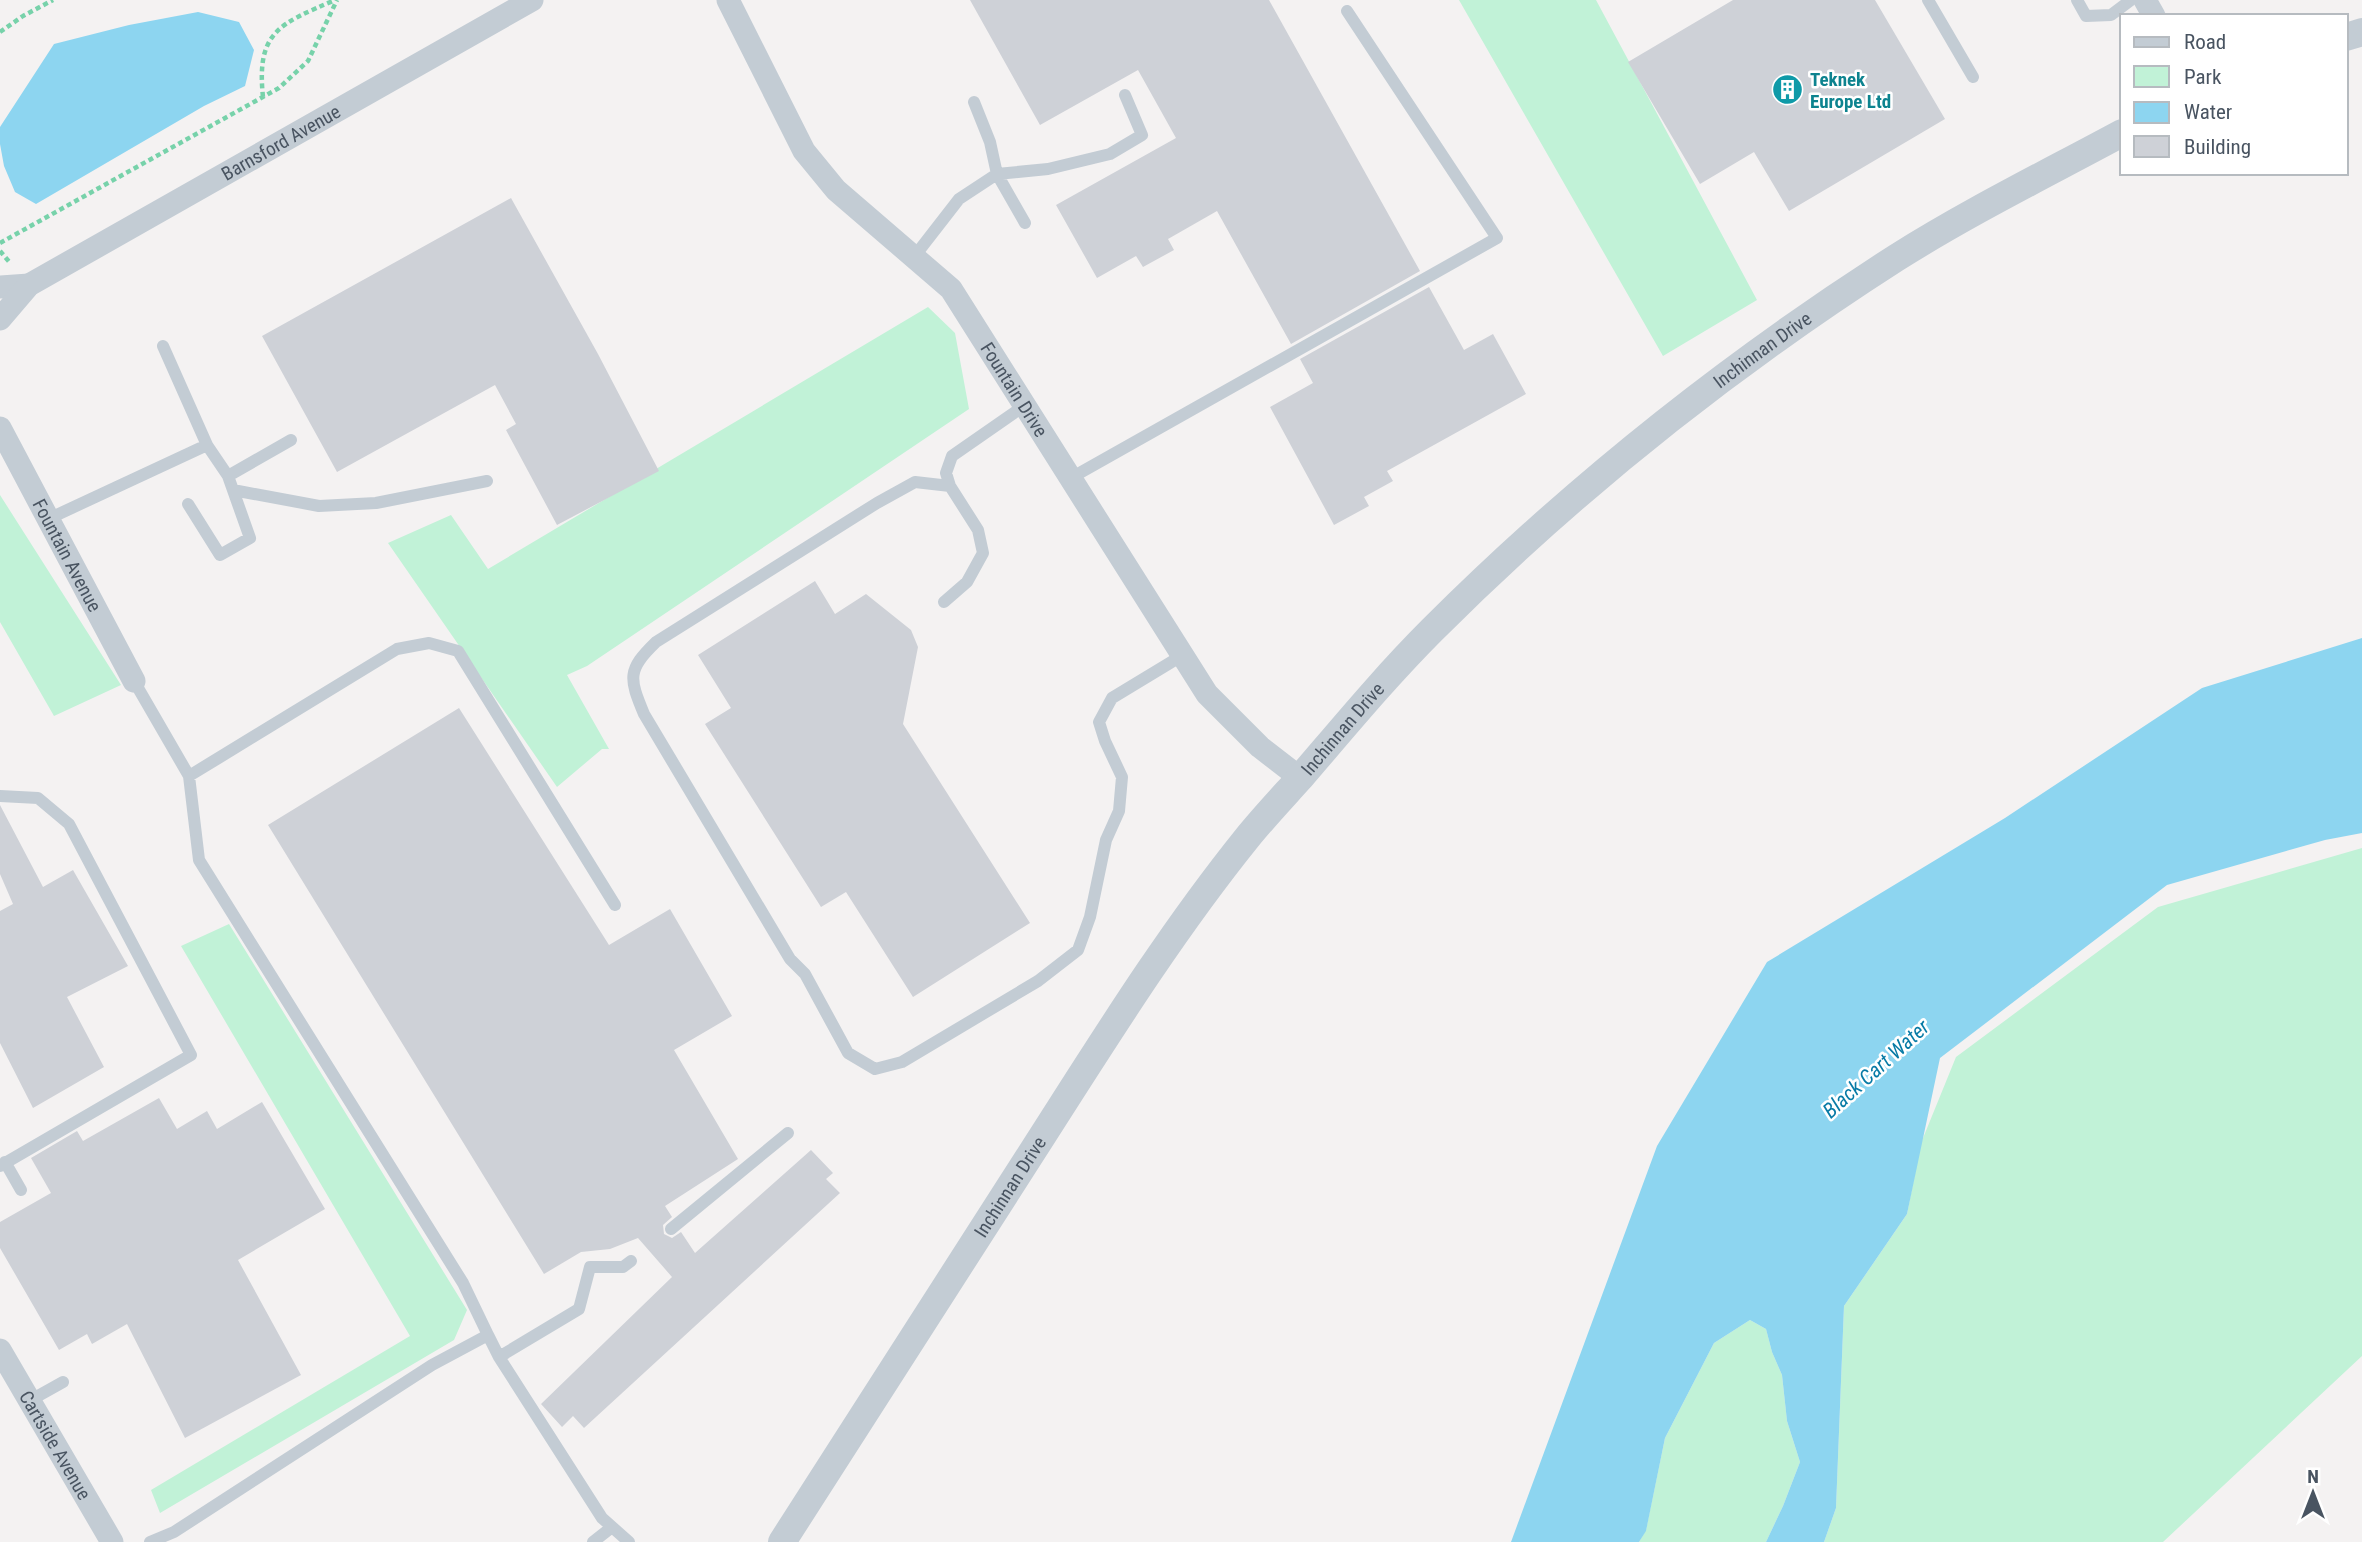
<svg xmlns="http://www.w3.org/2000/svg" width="2362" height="1542" font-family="'Roboto Condensed',sans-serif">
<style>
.green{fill:#c1f2d7}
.water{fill:#8dd5f0}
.building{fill:#ced1d7}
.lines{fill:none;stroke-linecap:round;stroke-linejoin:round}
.path{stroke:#77d2aa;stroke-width:4.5;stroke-dasharray:5 3.5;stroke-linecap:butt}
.service{stroke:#c3ccd4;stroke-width:12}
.minor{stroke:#c3ccd4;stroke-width:23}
.tertiary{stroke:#c3ccd4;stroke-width:28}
.labels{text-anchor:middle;stroke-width:5;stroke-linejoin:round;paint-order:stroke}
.culture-label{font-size:19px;font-weight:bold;fill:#0d838f;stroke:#fff;text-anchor:start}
.street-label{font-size:19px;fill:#495461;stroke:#fff}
.water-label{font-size:21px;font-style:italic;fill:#087ba6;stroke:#fff}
</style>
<rect width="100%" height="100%" fill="#f4f2f2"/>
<path class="green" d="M1459,0H1596L1757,300L1663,356Z
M928,307L955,333L969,409L587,666L567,675L609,749H602L557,787L388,543L451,515L488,569Z
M0,495L121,685L54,716L0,622Z
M2362,848V1356L2163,1542H1824L1836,1508L1844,1306L1907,1214L1921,1143L1956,1057L2158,907Z
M229,924L467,1310L454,1340L160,1513L151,1490L410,1336L181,946Z
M1750,1320L1766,1329L1772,1352L1782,1375L1787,1421L1800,1462L1783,1506L1766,1542H1639L1646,1530L1665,1438L1714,1343Z"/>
<path class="water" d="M198,12L239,22L254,50L245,86L204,106L36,204L15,192L4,166L0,144V127L54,44L129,25Z
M2362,638V833L2325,840L2167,885L1940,1058L1907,1214L1844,1306L1836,1508L1824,1542H1766L1783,1506L1800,1462L1787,1421L1782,1375L1772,1352L1766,1329L1750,1320L1714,1343L1665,1438L1646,1531L1639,1542H1511L1657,1146L1767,962L2005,818L2202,688Z"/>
<path class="building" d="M970,0H1269L1420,271L1291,344L1217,211L1168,239L1174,250L1143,267L1136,256L1097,278L1056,205L1176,138L1138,70L1040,125Z
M1733,0H1875L1945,119L1789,211L1754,152L1700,184L1628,62Z
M511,198L598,354L659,471L557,525L506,430L516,424L495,385L337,472L262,336Z
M1429,287L1464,350L1493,334L1526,394L1387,471L1393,481L1364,497L1369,506L1334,525L1270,407L1313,383L1300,359Z
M815,581L835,614L866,594L911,630L918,647L903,724L1030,923L913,997L846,892L821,907L705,724L731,708L698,655Z
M459,708L609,945L670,909L732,1016L674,1050L738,1159L665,1206L672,1217L663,1225L664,1234L672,1238L681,1232L695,1253L811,1150L833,1173L826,1179L840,1193L584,1428L573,1416L562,1427L541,1404L672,1277L638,1238L610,1249L581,1252L544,1274L268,825Z
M0,805L43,887L73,870L128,966L67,997L104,1067L33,1108L0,1043V911L13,904L0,874Z
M159,1098L177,1129L207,1111L217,1129L262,1102L325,1209L238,1260L301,1375L185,1438L127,1324L92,1344L87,1334L59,1350L0,1248V1222L51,1193L31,1158L77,1131L83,1141Z"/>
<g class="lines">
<path class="path" d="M0,32L23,16L53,0
M263,97C256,31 280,24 335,0
M0,243L279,88L308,61L337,0
M0,251L11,264"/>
<path class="service" d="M1928,0L1973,77
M2077,0L2086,16L2111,15L2131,0
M974,102L990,142L997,174L1048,169L1110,154L1142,135L1125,95
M914,257L959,199L997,174L1025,223
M228,476L291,440
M1069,479L1497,238L1347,11
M950,486L915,482L877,503L656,642C627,670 629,678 644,714L790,959L805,974L848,1053L875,1069L902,1062L1038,981L1078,950L1090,917L1106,840L1119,811L1122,777L1105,741L1099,722L1112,698L1183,655
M233,490L319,506L376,503L487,481
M188,504L220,555L250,538L228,476L207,445
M48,519L207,445L163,346
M944,602L967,582L983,553L978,530L950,486L946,473L952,456L1024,406
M134,681L189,776L397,649L429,643L458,651L615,905
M189,776L199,860L463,1283L488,1335
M0,796L38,798L69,824L191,1055L0,1166
M5,1162L21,1190
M671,1229L788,1133
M499,1357L579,1309L590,1267H623L631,1261
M29,1401L63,1382
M150,1542L174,1532L432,1365L488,1335L499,1357L602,1518L629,1542
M593,1542L612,1527"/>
<g class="minor">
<path id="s1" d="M728,0L804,151L836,190L951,289L1207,694L1260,747L1300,778"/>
<path d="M2145,0L2154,16"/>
<path d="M0,287L29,285"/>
<path id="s2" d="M0,319L29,285L532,0"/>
<path id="s3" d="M0,428L134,681"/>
<path id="s4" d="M0,1350L112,1542"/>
</g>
<g class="tertiary">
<path d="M2346,37L2362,32"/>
<path id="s5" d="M782,1542C866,1411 950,1280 1034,1149C1102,1043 1168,936 1247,838C1264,817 1282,798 1300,778C1343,728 1385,677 1432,630C1572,490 1729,365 1896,258C1969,212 2046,174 2122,133"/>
</g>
</g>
<defs>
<symbol id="building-disc" viewBox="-11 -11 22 22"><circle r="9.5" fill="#0f9aa8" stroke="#fff"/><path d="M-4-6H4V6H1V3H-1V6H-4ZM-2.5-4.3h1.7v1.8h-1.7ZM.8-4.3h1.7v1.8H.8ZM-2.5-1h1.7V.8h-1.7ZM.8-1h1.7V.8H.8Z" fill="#fff"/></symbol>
</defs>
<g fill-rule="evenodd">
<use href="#building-disc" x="1770" y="72" width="35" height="35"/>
</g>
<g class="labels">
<g class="culture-label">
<text x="1810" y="86">Teknek<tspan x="1810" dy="22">Europe Ltd</tspan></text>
</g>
<g class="street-label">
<text dy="7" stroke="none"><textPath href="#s2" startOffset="334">Barnsford Avenue</textPath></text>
<text dy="7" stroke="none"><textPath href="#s5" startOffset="1556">Inchinnan Drive</textPath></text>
<text dy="7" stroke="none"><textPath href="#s1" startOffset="490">Fountain Drive</textPath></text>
<text dy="7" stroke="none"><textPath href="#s3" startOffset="144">Fountain Avenue</textPath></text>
<text dy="7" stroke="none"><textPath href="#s5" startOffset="989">Inchinnan Drive</textPath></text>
<text dy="7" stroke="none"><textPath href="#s5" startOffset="422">Inchinnan Drive</textPath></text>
<text dy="7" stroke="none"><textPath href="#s4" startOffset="110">Cartside Avenue</textPath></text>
</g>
<g class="water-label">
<text transform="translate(1876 1069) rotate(-42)" y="7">Black Cart Water</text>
</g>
</g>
<rect x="2120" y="14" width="228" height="161" fill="#ffffff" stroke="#b6bbc0" stroke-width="2"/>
<rect x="2134" y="37" width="35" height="10" fill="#c3ccd4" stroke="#b6bbc0" stroke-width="2"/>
<text x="2184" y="49" font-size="21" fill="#495461">Road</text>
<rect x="2134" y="66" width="35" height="21" fill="#c1f2d7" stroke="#b6bbc0" stroke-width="2"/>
<text x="2184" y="84" font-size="21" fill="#495461">Park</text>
<rect x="2134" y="102" width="35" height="21" fill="#8dd5f0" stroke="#b6bbc0" stroke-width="2"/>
<text x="2184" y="119" font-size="21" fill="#495461">Water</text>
<rect x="2134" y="136" width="35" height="21" fill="#ced1d7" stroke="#b6bbc0" stroke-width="2"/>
<text x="2184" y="154" font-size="21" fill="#495461">Building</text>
<g transform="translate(2313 1493)" stroke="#ffffff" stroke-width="5" paint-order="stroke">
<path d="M0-5L12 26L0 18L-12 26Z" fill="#495461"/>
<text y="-10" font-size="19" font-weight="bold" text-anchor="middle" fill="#495461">N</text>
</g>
</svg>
